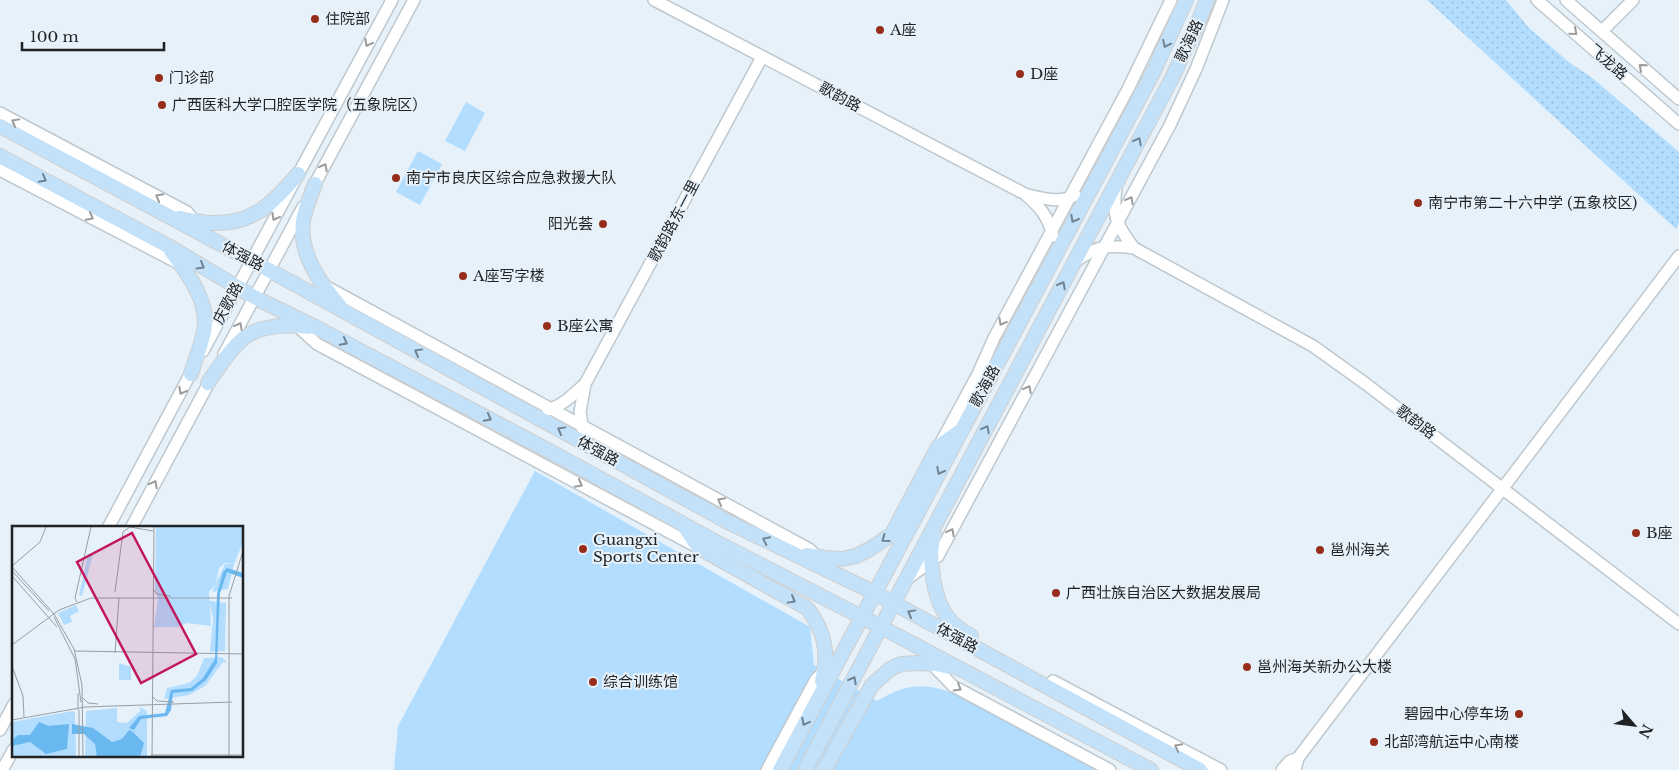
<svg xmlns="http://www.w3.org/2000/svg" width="1679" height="770" font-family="'Libre Baskerville','Noto Sans SC',serif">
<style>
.park{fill:url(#park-dots)}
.pitch{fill:#b2ddff}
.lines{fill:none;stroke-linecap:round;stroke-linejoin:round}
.minor-casing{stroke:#bec8cf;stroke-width:14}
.major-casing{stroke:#cecfcf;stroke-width:16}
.minor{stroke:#fff;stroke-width:11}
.major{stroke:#c3e2fa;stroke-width:14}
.oneway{stroke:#9a9c9d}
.oneway2{stroke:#718290}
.poi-dot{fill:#962d1b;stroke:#e7f1f9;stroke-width:2}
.labels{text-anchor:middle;stroke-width:4;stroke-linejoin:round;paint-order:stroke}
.poi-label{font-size:15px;fill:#1f2326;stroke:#e7f1f9;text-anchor:start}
.street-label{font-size:15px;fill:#1f2326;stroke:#e7f1f9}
.inset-road{fill:none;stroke:#979fa5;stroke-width:1}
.view{fill:#c2185b;fill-opacity:0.15;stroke:#c2185b;stroke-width:2.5}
.inset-edge{fill:none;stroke:#1f2326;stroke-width:2.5}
</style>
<defs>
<pattern id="park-dots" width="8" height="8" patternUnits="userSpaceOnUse" patternTransform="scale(1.25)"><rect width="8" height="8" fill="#b2ddff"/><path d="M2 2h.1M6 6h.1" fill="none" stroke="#99bdda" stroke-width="1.8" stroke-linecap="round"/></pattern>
</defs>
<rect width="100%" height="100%" fill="#e7f1f9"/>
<path class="park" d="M1427,0H1506L1529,28L1570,63L1590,76L1679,152V224L1676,229Z"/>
<path class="pitch" d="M466,102L485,113L465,151L445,141Z
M418,151L442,164L420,205L396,192Z
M535,471L810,627L814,665L877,701C911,681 927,683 963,697L1109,770H394L398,726Z"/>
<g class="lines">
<defs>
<path id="minor" d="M654,0L1025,194C1040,207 1048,216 1053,236
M1537,0L1679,124
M1566,0L1679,99
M1602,31L1633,0
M0,113L187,212L197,224
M0,170L180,264
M1116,188C1112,216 1117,226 1134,248
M311,191L414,0
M1027,195C1043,198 1060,204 1075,195
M1076,261C1099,245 1107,245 1134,248L1313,346L1366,384L1679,624
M325,286L809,549L819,558
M295,324L317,344L699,548
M203,351L392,0
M224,354L303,207
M548,410C563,405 573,395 585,384L762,57
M583,430L580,412L585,384
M939,446L978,374L994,338L1128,89L1171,0
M108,528L194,367
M131,528L212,377
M908,578L938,556L1170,125L1196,69L1223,0
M929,661L953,686L1110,770
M1053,681L1221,770
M0,730L14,704
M2,770L14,749
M767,770L816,679L826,670
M1282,770L1290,761L1298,758
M1295,770L1298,758L1679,256"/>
<path id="major" d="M0,126L269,270L726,521L875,593L1200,770
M0,156L168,246L254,297L321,330L557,455L716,542L881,627L1151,770
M315,184C311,196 305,208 303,221C299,253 319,282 339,305
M179,218C191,220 202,223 214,223C254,224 274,202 298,174
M171,251C188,274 210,302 204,332C201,346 195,360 191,374
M208,383C219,367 230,349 245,337C261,325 289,324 308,327
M684,526L699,548L807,608C824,630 830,653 822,681
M934,535C927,557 934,602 949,619C956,627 963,632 971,636
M807,555L825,558L842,559L856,556L870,549L892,534L938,447L959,432
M780,770L1154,71L1186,0
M805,770L1172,78L1199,20L1207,0
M824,770L872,685L890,669L901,664L917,663L936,664L949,667"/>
</defs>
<use href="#minor" class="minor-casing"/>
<use href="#major" class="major-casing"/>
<use href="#minor" class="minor"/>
<use href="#major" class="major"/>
</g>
<defs><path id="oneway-chevron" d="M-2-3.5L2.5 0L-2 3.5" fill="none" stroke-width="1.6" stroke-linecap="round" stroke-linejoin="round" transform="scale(1.25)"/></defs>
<g class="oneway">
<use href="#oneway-chevron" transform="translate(1574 32) rotate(41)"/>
<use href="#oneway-chevron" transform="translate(368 43) rotate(118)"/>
<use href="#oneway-chevron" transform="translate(1642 67) rotate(-139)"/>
<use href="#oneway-chevron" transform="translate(15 122) rotate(-151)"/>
<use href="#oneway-chevron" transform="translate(324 167) rotate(-62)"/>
<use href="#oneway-chevron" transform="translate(159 197) rotate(-152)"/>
<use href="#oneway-chevron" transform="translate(1130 200) rotate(-62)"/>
<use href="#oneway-chevron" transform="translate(90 217) rotate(28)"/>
<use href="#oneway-chevron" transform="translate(275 217) rotate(118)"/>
<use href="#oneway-chevron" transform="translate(1002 322) rotate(119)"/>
<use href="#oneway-chevron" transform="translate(239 326) rotate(-62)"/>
<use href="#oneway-chevron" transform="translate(1028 389) rotate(-62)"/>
<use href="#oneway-chevron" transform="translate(182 391) rotate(118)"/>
<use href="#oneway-chevron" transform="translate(154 484) rotate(-62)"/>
<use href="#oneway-chevron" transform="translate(579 484) rotate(28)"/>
<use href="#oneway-chevron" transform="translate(721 501) rotate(-152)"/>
<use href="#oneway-chevron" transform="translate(951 532) rotate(-62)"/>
<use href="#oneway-chevron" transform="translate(958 688) rotate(31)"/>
<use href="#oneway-chevron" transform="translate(1178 747) rotate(-152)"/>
</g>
<g class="oneway2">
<use href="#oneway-chevron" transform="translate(1166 44) rotate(115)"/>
<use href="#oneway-chevron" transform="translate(1138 141) rotate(-62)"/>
<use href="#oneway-chevron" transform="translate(43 179) rotate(28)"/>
<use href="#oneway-chevron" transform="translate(1074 219) rotate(118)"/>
<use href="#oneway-chevron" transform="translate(201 266) rotate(30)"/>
<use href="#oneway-chevron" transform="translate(1062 285) rotate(-62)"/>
<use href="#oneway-chevron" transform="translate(344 342) rotate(28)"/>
<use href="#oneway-chevron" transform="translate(418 352) rotate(-151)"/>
<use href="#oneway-chevron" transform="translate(488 418) rotate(28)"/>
<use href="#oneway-chevron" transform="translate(986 429) rotate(-62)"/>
<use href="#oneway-chevron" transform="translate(561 430) rotate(-151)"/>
<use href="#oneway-chevron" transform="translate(940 471) rotate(118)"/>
<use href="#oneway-chevron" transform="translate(885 539) rotate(144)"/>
<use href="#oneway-chevron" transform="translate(766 540) rotate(-154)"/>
<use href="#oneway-chevron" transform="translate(792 600) rotate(29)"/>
<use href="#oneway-chevron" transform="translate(911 613) rotate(-151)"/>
<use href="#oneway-chevron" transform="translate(853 680) rotate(-62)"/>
<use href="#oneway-chevron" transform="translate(805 722) rotate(118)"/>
</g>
<g class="poi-dot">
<circle cx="315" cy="19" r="5"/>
<circle cx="880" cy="30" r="5"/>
<circle cx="1020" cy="74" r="5"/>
<circle cx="159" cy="78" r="5"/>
<circle cx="162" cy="105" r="5"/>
<circle cx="396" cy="178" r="5"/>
<circle cx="1418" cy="203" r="5"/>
<circle cx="603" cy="224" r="5"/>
<circle cx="463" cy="276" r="5"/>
<circle cx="547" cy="326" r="5"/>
<circle cx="1636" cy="533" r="5"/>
<circle cx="583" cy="549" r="5"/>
<circle cx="1320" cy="550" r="5"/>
<circle cx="1056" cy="593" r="5"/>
<circle cx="1247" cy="667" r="5"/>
<circle cx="593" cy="682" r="5"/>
<circle cx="1519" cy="714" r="5"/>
<circle cx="1374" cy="742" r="5"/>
</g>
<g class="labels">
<g class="poi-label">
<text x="325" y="24">住院部</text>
<text x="890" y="35">A座</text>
<text x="1030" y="79">D座</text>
<text x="169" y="83">门诊部</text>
<text x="172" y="110">广西医科大学口腔医学院（五象院区）</text>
<text x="406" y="183">南宁市良庆区综合应急救援大队</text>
<text x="1428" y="208">南宁市第二十六中学 (五象校区)</text>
<text x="593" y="229" text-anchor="end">阳光荟</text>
<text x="473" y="281">A座写字楼</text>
<text x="557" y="331">B座公寓</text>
<text x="1646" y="538">B座</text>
<text x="593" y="545">Guangxi<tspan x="593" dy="17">Sports Center</tspan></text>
<text x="1330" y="555">邕州海关</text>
<text x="1066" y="598">广西壮族自治区大数据发展局</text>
<text x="1257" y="672">邕州海关新办公大楼</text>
<text x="603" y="687">综合训练馆</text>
<text x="1509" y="719" text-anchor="end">碧园中心停车场</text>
<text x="1384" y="747">北部湾航运中心南楼</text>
</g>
<g class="street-label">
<text transform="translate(1189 41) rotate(-65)" y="5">歌海路</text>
<text transform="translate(1608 62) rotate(41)" y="5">飞龙路</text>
<text transform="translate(840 97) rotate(28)" y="5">歌韵路</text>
<text transform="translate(674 221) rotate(-62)" y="5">歌韵路东一里</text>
<text transform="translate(243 256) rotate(28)" y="5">体强路</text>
<text transform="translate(228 303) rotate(-62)" y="5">庆歌路</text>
<text transform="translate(985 386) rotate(-62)" y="5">歌海路</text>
<text transform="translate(1416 422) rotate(37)" y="5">歌韵路</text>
<text transform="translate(598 451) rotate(29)" y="5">体强路</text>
<text transform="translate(957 638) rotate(29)" y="5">体强路</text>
</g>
</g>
<g transform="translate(12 526)">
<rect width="231" height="231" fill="#e7f1f9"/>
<path d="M76,28H81L70,70L67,69ZM213,38H222L216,63L200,66ZM197,75L214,77L213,125L198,126L201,93ZM64,79L67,85L58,90L60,96L52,99L46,87ZM210,131L215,137L211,136L193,160L177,169L152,173L155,162L177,157L185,150L192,132ZM107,137L119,141V154H107ZM128,181L135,185V231H73L74,185L105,182V196L115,197L128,185ZM61,185L63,187L64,231H0V196Z" fill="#b2ddff"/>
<path d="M144,1H231V16L222,38L213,37L207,42L204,58L197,66L199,100L175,97L166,101H142L146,73L143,63Z" fill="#b2ddff"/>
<path d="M215,42L231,47V52L215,46L208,67L205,137L194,154L180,165L161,167L159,184L155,190L129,193L122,204L117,202L127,190L153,187L159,164L179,162L191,152L203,133L205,68L211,46ZM27,196L37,200L57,198L55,223L34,228L18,216L0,220V214L6,209H18ZM60,198L81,202L100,216L110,213L117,204L121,206L132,217L128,231H85L83,218L72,208H60Z" fill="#6ab8f0"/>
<path class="inset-road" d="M118,1L141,5M0,40L28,16L34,1M0,41L42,88L62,123L70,159L71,231M0,45L37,85M0,50L45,101M141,63L145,68L159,70M103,66L111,6L118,1M65,76L63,72L79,1M42,91L63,133L69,176M0,119L47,84L79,72H220M63,125L232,128M103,127L107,72M0,140L11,170L12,191M141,171L145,175L162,176M71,172L76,177L86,178M66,184V167M0,194L73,181L220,176M139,229H232M67,231V184M140,231L142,1M217,231V70L232,22"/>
<path class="view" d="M120,7L184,128L129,157L65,36Z"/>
<rect width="231" height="231" class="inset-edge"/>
</g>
<g transform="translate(1634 725) rotate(118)" stroke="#e7f1f9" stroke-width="4" paint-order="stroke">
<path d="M0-4L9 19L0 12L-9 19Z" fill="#1f2326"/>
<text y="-8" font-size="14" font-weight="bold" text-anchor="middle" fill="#1f2326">N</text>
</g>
<path d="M22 42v8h142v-8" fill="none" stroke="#1f2326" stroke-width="2.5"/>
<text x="30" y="42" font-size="15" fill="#1f2326" stroke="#e7f1f9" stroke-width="4" paint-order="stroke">100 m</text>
</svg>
